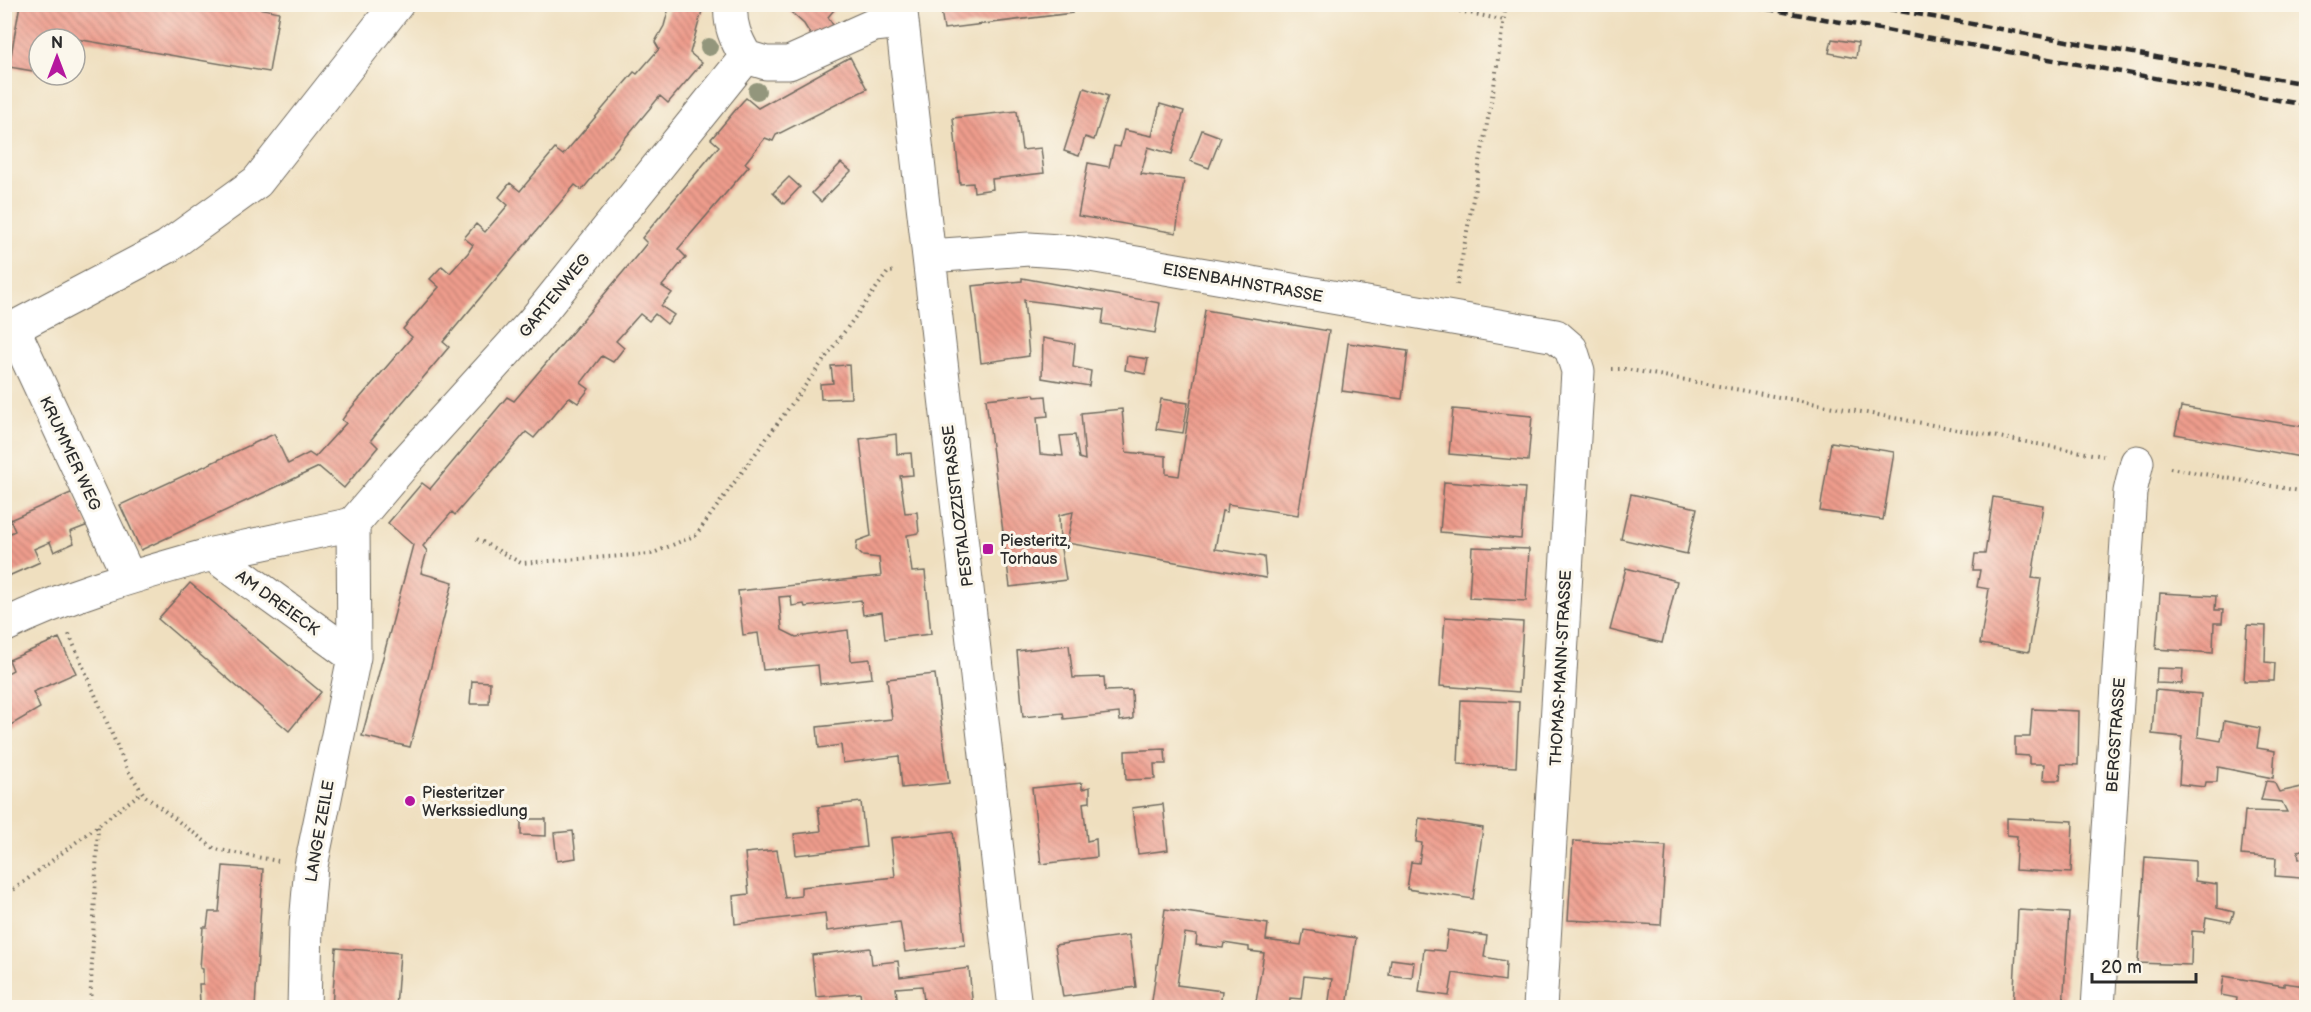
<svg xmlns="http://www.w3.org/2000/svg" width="2311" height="1012" font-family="'Balsamiq Sans',sans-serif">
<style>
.building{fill:url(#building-back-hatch)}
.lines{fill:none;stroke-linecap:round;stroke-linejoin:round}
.street-casing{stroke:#706a5f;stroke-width:35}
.path{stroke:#706a5f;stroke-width:4;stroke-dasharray:1.5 4.5;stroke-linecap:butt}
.street{stroke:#fff;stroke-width:33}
.rail{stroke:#2b2b2b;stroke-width:4.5;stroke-dasharray:9 4.5;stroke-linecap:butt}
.tree{fill:#93967c}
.poi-dot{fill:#b5179e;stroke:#fbf7ec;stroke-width:2}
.labels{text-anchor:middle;stroke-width:6;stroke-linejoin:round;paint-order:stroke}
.street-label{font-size:16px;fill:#2b2b2b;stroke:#fbf7ec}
.poi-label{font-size:16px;fill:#2b2b2b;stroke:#fbf7ec;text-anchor:start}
</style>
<defs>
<pattern id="building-back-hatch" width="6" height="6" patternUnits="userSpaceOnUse" patternTransform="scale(1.5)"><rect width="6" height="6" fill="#ee9c8c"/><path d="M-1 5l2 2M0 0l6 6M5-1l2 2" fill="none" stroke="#c17f73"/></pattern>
</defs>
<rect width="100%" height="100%" fill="#fbf7ec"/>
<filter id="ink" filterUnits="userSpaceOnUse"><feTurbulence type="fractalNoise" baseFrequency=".0167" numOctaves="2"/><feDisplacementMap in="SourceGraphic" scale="12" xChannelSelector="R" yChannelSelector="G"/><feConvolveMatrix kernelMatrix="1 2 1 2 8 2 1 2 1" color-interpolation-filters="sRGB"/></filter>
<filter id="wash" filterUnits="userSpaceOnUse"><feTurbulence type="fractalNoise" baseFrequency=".008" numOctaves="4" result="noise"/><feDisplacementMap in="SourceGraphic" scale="24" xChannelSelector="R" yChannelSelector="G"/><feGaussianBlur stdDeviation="1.35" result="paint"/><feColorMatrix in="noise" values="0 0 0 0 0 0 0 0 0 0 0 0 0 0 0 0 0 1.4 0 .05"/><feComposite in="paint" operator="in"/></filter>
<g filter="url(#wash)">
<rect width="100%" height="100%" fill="#efdfbf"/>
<g id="blocks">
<path class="building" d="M20,4H238L279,12L269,72L76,39H39V72L9,67Z
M670,4H704L690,53L702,63L668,103L660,96L582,190L575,185L516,255L443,342L449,347L374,436L371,440L378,447L344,488L319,467L141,550L120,505L274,434L288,464L309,453L315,457L346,423L342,420L347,413L412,337L403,329L439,287L430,279L442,266L450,273L468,253L473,245L464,238L476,224L485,232L508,205L499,197L510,183L520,191L555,149L563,155L634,72L637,74L659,49L655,42L664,26Z
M782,4H839L828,17L833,25L812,37L804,24Z
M940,4H1069L1072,13L944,29Z
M1832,39L1858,43L1856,58L1829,53Z
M850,57L867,89L776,135L773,141L765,138L745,163L749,166L678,249L686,257L662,286L672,293L661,306L674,315L667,324L655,314L649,321L640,314L616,341L624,348L613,362L602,356L581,383L589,389L578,403L569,397L534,438L526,432L455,515L452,512L423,546L427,551L421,573L453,582L410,747L362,736L413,545L388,523L422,483L430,489L507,397L514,401L629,265L647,243L642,238L719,146L711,139L743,101L746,98L758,108Z
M1084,88L1108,96L1094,140L1085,137L1079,156L1064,151Z
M1160,104L1184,111L1172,154L1148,147L1141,174L1184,180L1176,233L1078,216L1088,163L1109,167L1114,146L1120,147L1124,130L1152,136Z
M1017,111L1022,150L1041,148L1044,173L992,179L993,189L974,192L973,183L960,184L953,118Z
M1202,130L1221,137L1209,168L1190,161Z
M841,163L851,171L821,202L812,193Z
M789,177L800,187L784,204L773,193Z
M1022,278L1160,303L1155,333L1102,324L1104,310L1024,300L1029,356L981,363L972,286L1022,281Z
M1205,310L1329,331L1298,515L1228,504L1227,512L1222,511L1215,549L1264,557L1266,578L1067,543L1073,512L1059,515L1060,543L1066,580L1010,587L986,399L1034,394L1035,397L1046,396L1048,416L1037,417L1040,454L1063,456L1060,436L1075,435L1079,458L1085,460L1081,413L1122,409L1126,452L1166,456V474L1179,476Z
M1043,338L1075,344L1073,367L1091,371L1089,386L1042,378Z
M1348,343L1408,351L1402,399L1342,391Z
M1127,356L1148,359L1145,374L1125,370Z
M849,365L851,398L821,399L820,384L833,383L831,366Z
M1161,399L1188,403L1183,433L1156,429Z
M2181,407L2306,427V458L2175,434Z
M1453,409L1532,416L1528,461L1449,454Z
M896,434L897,454L911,453L913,475L900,476L905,513L917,512L919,533L907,535L912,572L925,571L931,634L885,639L882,612L863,615L861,600L805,607L804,604L792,606L791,596L779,597L782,630L796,637L848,630L851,661L870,659L872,678L820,684L818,665L763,670L758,633L743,635L738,591L881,576L879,558L863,556L856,550L857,541L871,536L860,439Z
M1831,442L1894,452L1883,520L1820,511Z
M1444,482L1525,488L1521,539L1440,532Z
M73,492L88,525L70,532L74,543L54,552L50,542L34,549L40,562L4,578V536L15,531L10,520Z
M1631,494L1697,508L1687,554L1621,539Z
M1993,497L2043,505L2032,578L2041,579L2029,652L1980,644L1989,589L1977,587L1980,570H1973L1975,554H1985Z
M1472,547L1529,549L1526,601L1469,598Z
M1626,568L1677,581L1662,643L1610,630Z
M190,583L321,692L289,731L158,619Z
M2160,593L2216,596L2215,610H2223L2222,623H2214L2213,653L2156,649Z
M1445,617L1523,622L1519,692L1440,686Z
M2247,625L2266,626L2265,662L2275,663L2274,681H2244Z
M59,638L76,673L33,692L40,708L4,729V675L13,670L9,660Z
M1069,645L1073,678L1104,677L1105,691L1132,690L1133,719L1120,721L1119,713L1064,719L1063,713L1023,717L1017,651Z
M2157,668L2183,669L2182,684L2156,683Z
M935,674L949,783L902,788L899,756L843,763L841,745L819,748L817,727L892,719L887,679Z
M472,681L490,682L489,704H470Z
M2155,690L2201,694L2198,737L2221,741L2224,721L2260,728L2257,748L2275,751L2273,778L2218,767L2217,782H2206L2205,787L2179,784L2182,737L2152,734Z
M1461,700L1519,702L1516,767L1458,764Z
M2032,709L2079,711L2078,765L2061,764L2060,780H2043L2044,764H2029V756L2015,755V737H2030Z
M1165,749L1166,764H1154L1155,779L1126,780L1125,751Z
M2266,781L2274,782L2279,792L2302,787L2306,808V849L2298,851L2299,859L2306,857V880L2302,882L2301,878L2275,876L2276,858L2241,855L2245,811L2287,812L2282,802L2261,800Z
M1082,783V789L1090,787V802L1083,803L1085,821L1087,841L1096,839L1097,857L1041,864L1032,788Z
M861,802L866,847L796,855L794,834L821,831L818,807Z
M1163,804L1168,850L1138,854L1132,808Z
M1419,818L1483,828L1473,899L1407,889L1411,862L1419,863L1422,843L1416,842Z
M2007,818L2073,821L2071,873L2015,870L2017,836L2007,835Z
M521,819H546V836L521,835Z
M573,831L576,858L557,861L554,833Z
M953,831L965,945L905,952L900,922L827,931L825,913L735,924L733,896L749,894L745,853L777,850L785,898L801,896V887L895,877L891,838Z
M1573,841L1666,846L1661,925L1568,920Z
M2145,857L2195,861V881L2217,884V908L2234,912L2231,922L2206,917L2204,932L2192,931L2191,965L2138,963Z
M223,866L263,869L255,1008H214V1004L200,1003L199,984H203V969L200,968L203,927H207L209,912H219Z
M1165,909L1268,924L1266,940L1301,945L1304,930L1356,938L1347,1008H1328L1332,979L1304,976L1301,999L1290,998L1289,1008H1255L1264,953L1249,951V947L1224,943L1223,948L1196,945L1197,935L1185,933L1177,985L1222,991L1220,1008H1151Z
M2018,910L2069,913L2063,1008H2013Z
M1448,930L1487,936L1484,957L1506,961L1505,981L1453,973L1449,996L1419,992L1424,949L1445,951Z
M1129,935L1136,987L1063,997L1055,945Z
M336,948L400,953L396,1008H332Z
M870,948L872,964L898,961L900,977L969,968L973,1008H925L922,986L896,988L898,1007L862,1008L860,993L816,997L812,955Z
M1391,959L1414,962L1412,978L1389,975Z
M2224,976L2284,986V983L2306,986L2304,1008L2236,1006L2237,998L2221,995Z"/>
</g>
</g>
<g filter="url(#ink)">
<use href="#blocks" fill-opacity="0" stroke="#706a5f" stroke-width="1.5"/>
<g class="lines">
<defs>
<path id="street" d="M731,4C729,25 736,40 746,57L766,63H789L874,25L902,22
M900,4L1015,1008
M929,256L1029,249L1073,252L1556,336L1571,349L1578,371L1540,1008
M13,328L129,577
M4,333L167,247L257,182L397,4
M353,524L402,466L533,322L746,57
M353,524L212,554L354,657
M4,626C71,593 141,574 212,554
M304,1008L306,924L311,866L354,657L353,524
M2098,1008L2130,492L2137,462"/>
</defs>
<use href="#street" class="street-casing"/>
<path class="path" d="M1424,4L1504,20
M1457,285L1494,86L1506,4
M1612,369H1625L2103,456
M2170,468L2306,492
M477,539L521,563L651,554L696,535L888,272L897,271
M69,634L127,769L145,796L215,849L278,861
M4,897L142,792
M90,1008L98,826"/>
<use href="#street" class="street"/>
<path class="rail" d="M1740,4L2306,105
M1861,4L2306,84"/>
</g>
<g class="tree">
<circle cx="709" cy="47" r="9"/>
<circle cx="757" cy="91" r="9"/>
</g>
</g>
<g class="poi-dot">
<rect x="982" y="543" width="12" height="12" rx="3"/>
<circle cx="410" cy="801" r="6"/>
</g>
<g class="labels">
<g class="street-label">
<text transform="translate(1243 282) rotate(10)" y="6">EISENBAHNSTRASSE</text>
<text transform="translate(554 295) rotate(-51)" y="6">GARTENWEG</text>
<text transform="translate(71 453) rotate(65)" y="6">KRUMMER WEG</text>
<text transform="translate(957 506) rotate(-97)" y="6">PESTALOZZISTRASSE</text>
<text transform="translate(278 602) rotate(36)" y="6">AM DREIECK</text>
<text transform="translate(1560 668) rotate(-87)" y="6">THOMAS-MANN-STRASSE</text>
<text transform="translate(2115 735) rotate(-86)" y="6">BERGSTRASSE</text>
<text transform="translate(319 831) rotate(-80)" y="6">LANGE ZEILE</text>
</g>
<g class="poi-label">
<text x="1000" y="546">Piesteritz,<tspan x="1000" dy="18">Torhaus</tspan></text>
<text x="422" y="798">Piesteritzer<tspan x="422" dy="18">Werkssiedlung</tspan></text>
</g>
</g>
<rect width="2311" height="1012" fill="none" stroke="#fbf7ec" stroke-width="24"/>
<g transform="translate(57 57)"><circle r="28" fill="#fbf7ec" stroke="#a8a59f" stroke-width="1.5"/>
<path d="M0-4.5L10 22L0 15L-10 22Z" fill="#b5179e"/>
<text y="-9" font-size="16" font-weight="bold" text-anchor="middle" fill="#2b2b2b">N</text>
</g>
<path d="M2092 973v9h104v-9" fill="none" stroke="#2b2b2b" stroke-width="3"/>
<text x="2101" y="973" font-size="18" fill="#2b2b2b" stroke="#fbf7ec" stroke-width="4.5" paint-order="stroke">20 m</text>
</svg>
